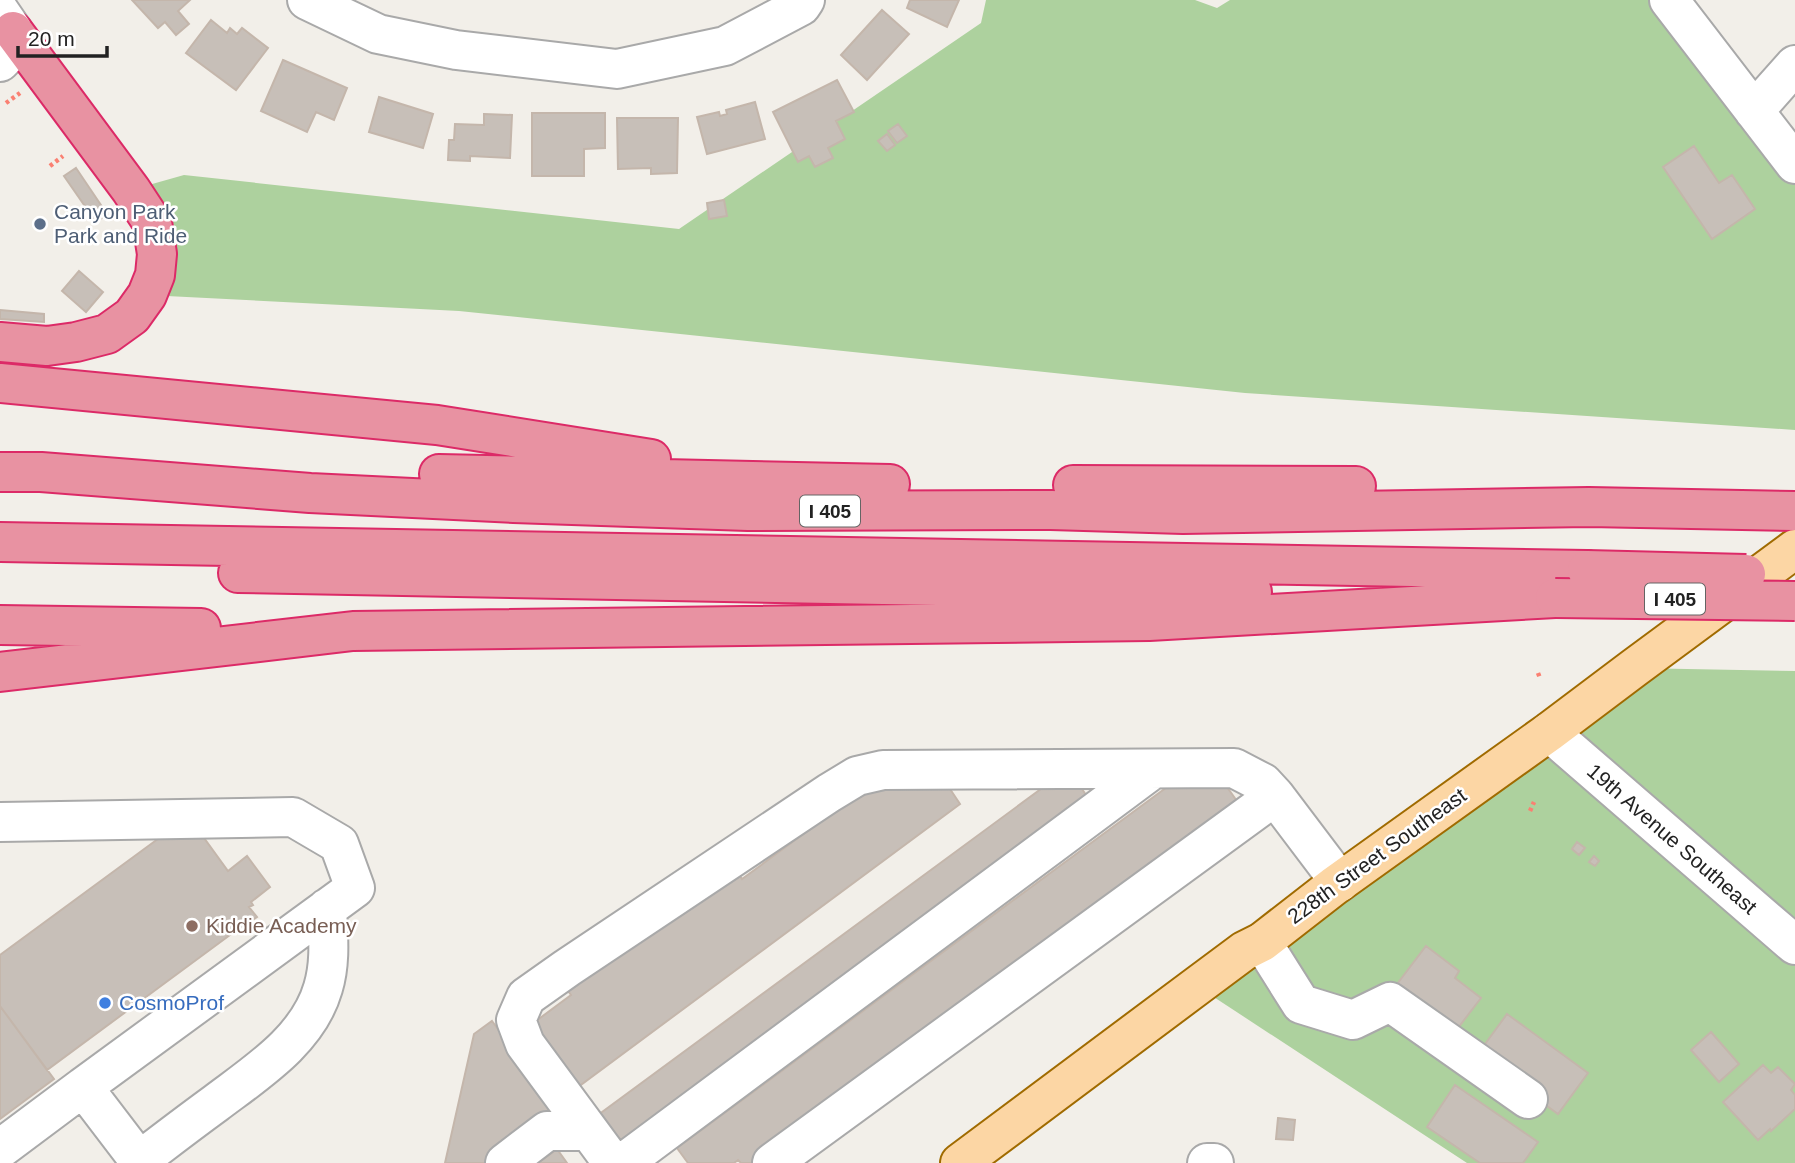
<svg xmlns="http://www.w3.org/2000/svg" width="1795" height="1163" font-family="Helvetica,sans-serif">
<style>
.forest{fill:#add19e}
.building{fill:#c7bfb8;stroke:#c4b6ab;stroke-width:2}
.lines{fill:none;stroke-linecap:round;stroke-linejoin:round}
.minor-casing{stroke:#a9a9a9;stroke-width:42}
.major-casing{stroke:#a06b00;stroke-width:42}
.highway-casing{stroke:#dc2a67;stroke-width:42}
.path{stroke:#fa8072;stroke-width:4.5;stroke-dasharray:3.5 3.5;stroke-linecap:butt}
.minor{stroke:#fff;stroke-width:38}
.major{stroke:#fcd6a4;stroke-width:38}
.highway{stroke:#e892a2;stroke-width:38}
.highway-bridge-casing{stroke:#dc2a67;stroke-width:42;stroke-linecap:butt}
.highway-bridge{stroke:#e892a2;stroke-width:38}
.service-dot{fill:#5c6f8a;stroke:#fff;stroke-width:2.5}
.education-dot{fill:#8d6e63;stroke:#fff;stroke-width:2.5}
.shop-dot{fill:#3f7fe0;stroke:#fff;stroke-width:2.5}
.labels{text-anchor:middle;stroke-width:5;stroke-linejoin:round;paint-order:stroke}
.shield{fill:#fff;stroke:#646464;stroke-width:2}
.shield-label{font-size:19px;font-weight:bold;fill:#222}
.service-label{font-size:21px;fill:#4e5e75;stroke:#fff;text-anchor:start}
.street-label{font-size:21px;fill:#222;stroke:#fff}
.education-label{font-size:21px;fill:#785e54;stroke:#fff;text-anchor:start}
.shop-label{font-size:21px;fill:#366cbe;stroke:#fff;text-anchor:start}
</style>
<rect width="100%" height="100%" fill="#f2efe9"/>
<path class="forest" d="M986,0H1195L1217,8L1230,0H1669L1795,164V430L1245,393L459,311L147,295L131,190L184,175L679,229L981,23Z
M1634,668L1795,671V1163H1467L1197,986Z"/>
<path class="building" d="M132,0H190L178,11L189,24L176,35L165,22L158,28Z
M910,0H959L947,27L907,8Z
M882,10L909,34L867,80L841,55Z
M211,20L227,33L230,28L237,34L242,28L268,48L236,90L186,53Z
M283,60L347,88L334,120L316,112L307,132L261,111Z
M837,80L854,112L836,121L845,139L828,148L833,158L815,167L809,156L798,162L773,112Z
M379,97L433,114L423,148L369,132Z
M755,102L765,139L707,154L697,117L719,112L720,116L727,114L726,110Z
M532,113H605V148L584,149V176H532Z
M484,114L512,115L510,158L470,156V161L448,160L449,140H454L455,124L484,125Z
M617,118H678L677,173L651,174V168L618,169Z
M898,124L907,136L897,143L888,131Z
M887,134L895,145L887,151L878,141Z
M1694,146L1719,183L1732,175L1755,209L1712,239L1663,167Z
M76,168L107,214L96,222L64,176Z
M724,200L727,216L709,219L707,203Z
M79,271L103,292L86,312L62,291Z
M0,310L44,314V322L0,319Z
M1178,779L1222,780L1239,804L751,1163H741L738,1160L734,1163H688L677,1148Z
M946,783L960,804L578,1087L532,1024L571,995L563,984L737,872L742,879L869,786Z
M1078,783L1088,798L616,1147L594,1118L1045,786Z
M166,833L204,838L228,871L247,856L270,887L251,902L253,905L249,907L257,917L254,919L253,918L47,1070L0,1006V955Z
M1577,842L1585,848L1579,855L1572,849Z
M1594,856L1599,861L1595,866L1589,862Z
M1426,946L1459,971L1455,978L1481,998L1448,1041L1391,992Z
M0,1006L54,1079L0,1119Z
M1507,1014L1588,1073L1558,1114L1477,1055Z
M492,1021L557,1110L484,1163H445L474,1034Z
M1711,1032L1739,1064L1719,1082L1691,1050Z
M1763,1065L1771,1073L1778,1067L1795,1084L1791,1090L1795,1095V1109L1771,1131L1770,1129L1758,1140L1723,1102Z
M1455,1085L1538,1142L1523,1163H1480L1427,1127Z
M1278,1118L1295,1120L1293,1140L1276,1139Z
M557,1149L567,1163H538Z"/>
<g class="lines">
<defs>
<path id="minor" d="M307,0L378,34L456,50L617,69L725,46L801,6L805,0
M1669,0L1795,164
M0,12L13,31L7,55L0,62
M1754,111L1795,65
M1549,732L1795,945
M0,822L293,817L339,844L355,888L83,1087
M1262,942L1301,1004L1353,1020L1390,1002L1528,1099
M0,1149L83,1087L141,1163
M139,1161C165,1141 190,1122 216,1103C257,1072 308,1040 323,988C331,962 328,935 327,908
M505,1163L547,1131H589
M616,1163L609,1158L525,1044L516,1020L526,997L567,968L829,793L857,776L883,770L1234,768L1263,783L1275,796
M623,1163L1153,769
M772,1163L1275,796L1340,882
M1207,1163H1214"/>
<path id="major" d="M960,1163L1197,986L1244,951L1262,942L1334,886L1549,732L1634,668L1795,549"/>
<path id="highway" d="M0,342L47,346L76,342L107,334L132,316L147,295L155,275L157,254L152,222L131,190L13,31
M0,383L437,425L651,459
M0,472H41L310,493L514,503L748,511L1051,510L1183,514L1589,507L1795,511
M439,474L890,484
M1073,485L1356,486
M0,542L1587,570
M238,573L1252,592
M0,625L201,628
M0,672L353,631L1149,621L1555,598"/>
</defs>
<use href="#minor" class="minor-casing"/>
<use href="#major" class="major-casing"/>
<use href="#highway" class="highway-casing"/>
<path class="path" d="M6,103L20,93
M50,166L63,156
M1538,673L1540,678
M1530,811L1534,802"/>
<use href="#minor" class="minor"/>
<use href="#major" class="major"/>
<use href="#highway" class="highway"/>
<defs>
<path id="highway-bridge" d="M1587,570L1746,574
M1555,598L1795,601"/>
</defs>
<use href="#highway-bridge" class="highway-bridge-casing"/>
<use href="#highway-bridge" class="highway-bridge"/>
</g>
<circle class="service-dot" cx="40" cy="224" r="7"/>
<circle class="education-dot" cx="192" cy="926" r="7"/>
<circle class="shop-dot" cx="105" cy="1003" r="7"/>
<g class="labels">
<g class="shield">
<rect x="800" y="495.5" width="60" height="31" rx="5"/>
<rect x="1645" y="583.5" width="60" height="31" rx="5"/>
</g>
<g class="shield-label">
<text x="830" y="518">I 405</text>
<text x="1675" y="606">I 405</text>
</g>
<g class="service-label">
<text x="54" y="219">Canyon Park<tspan x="54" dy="24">Park and Ride</tspan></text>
</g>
<g class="street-label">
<text transform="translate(1672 839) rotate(41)" y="7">19th Avenue Southeast</text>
<text transform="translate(1377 856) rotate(-36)" y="7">228th Street Southeast</text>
</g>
<g class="education-label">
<text x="206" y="933">Kiddie Academy</text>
</g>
<g class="shop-label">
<text x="119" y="1010">CosmoProf</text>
</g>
</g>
<path d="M18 46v10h89v-10" fill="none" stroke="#222222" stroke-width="3.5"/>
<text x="28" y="46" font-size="21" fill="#222222" stroke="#ffffff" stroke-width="5" paint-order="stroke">20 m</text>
</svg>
